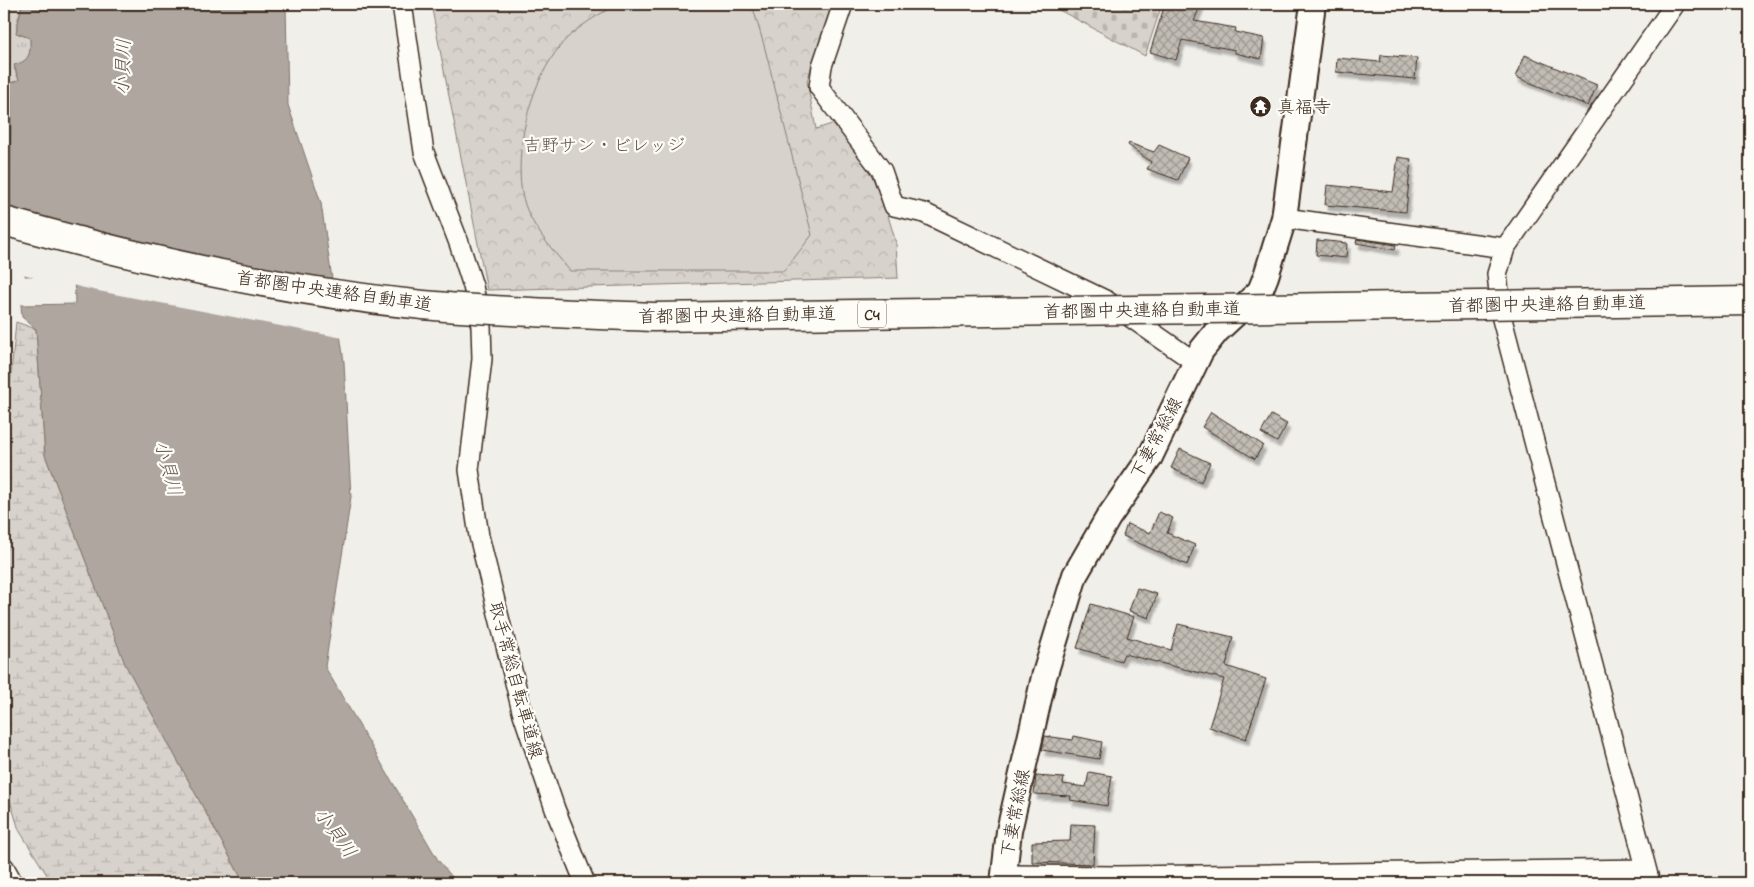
<svg xmlns="http://www.w3.org/2000/svg" width="1754" height="887" font-family="'Indie Flower','Klee One',sans-serif">
<style>
.grass{fill:url(#grass-tufts);stroke:#897e75}
.wetland{fill:url(#wetland-marsh);stroke:#897e75}
.cemetery{fill:url(#cemetery-stones);stroke:#897e75}
.park{fill:url(#park-crowns);stroke:#897e75}
.garden{fill:#d7d2cc;stroke:#897e75}
.water{fill:#aea69f;stroke:#80746b}
.pier{fill:#f1efea}
.building{fill:url(#building-cross-hatch);stroke:#3b2a1e;filter:url(#shadow)}
.lines{fill:none;stroke-linecap:round;stroke-linejoin:round}
.minor-casing{stroke:#3b2a1e;stroke-width:22}
.major-casing{stroke:#3b2a1e;stroke-width:28}
.minor{stroke:#fdfcf7;stroke-width:19}
.major{stroke:#fdfcf7;stroke-width:24}
.highway-bridge-casing{stroke:#3b2a1e;stroke-width:31;stroke-linecap:butt}
.highway-bridge{stroke:#fdfcf7;stroke-width:28}
.labels{text-anchor:middle;stroke-width:4.5;stroke-linejoin:round;paint-order:stroke}
.shield{fill:#fdfcf7;stroke:#75695f;stroke-width:1}
.shield-label{font-size:16px;font-weight:bold;fill:#3b2a1e}
.poi-label{font-size:18px;fill:#3b2a1e;stroke:#fdfcf7;text-anchor:start}
.park-label{font-size:18px;fill:#62544a;stroke:#fdfcf7}
.street-label{font-size:18px;fill:#3b2a1e;stroke:#fdfcf7}
.water-label{font-size:19px;font-style:italic;fill:#63554b;stroke:#fdfcf7}
</style>
<defs>
<pattern id="grass-tufts" width="24" height="20" patternUnits="userSpaceOnUse" patternTransform="scale(1.25)"><rect width="24" height="20" fill="#d7d2cc"/><path d="M3 7l-1-3M5 7V3M7 7l1-3M15 17l-1-3M17 17v-4M19 17l1-3" fill="none" stroke="#b9b4af"/></pattern>
<pattern id="wetland-marsh" width="20" height="14" patternUnits="userSpaceOnUse" patternTransform="scale(1.25)"><rect width="20" height="14" fill="#d7d2cc"/><path d="M1 5h8M5 5V1M11 12h8M15 12V8" fill="none" stroke="#b9b4af"/></pattern>
<pattern id="cemetery-stones" width="16" height="16" patternUnits="userSpaceOnUse" patternTransform="scale(1.25)"><rect width="16" height="16" fill="#d7d2cc"/><path d="M2 7V4a2 2 0 0 1 4 0v3zM10 15v-3a2 2 0 0 1 4 0v3z" fill="#b9b4af"/></pattern>
<pattern id="park-crowns" width="20" height="18" patternUnits="userSpaceOnUse" patternTransform="scale(1.25)"><rect width="20" height="18" fill="#d7d2cc"/><path d="M2 6a3 3 0 1 1 6 0M12 15a3 3 0 1 1 6 0" fill="none" stroke="#b9b4af"/></pattern>
<pattern id="building-cross-hatch" width="8" height="8" patternUnits="userSpaceOnUse" patternTransform="scale(1.25)"><rect width="8" height="8" fill="#c1bcb4"/><path d="M0 0l8 8M0 8l8-8" fill="none" stroke="#9e9992"/></pattern>
<filter id="shadow"><feDropShadow dx="3" dy="5.5" stdDeviation="1" flood-color="#0004"/></filter>
</defs>
<rect width="100%" height="100%" fill="#f1efea"/>
<filter id="ink" filterUnits="userSpaceOnUse"><feTurbulence type="fractalNoise" baseFrequency=".02" numOctaves="2"/><feDisplacementMap in="SourceGraphic" scale="10" xChannelSelector="R" yChannelSelector="G"/><feConvolveMatrix kernelMatrix="1 2 1 2 8 2 1 2 1" color-interpolation-filters="sRGB"/></filter>
<g filter="url(#ink)">
<path class="grass" d="M4,4H22L16,28L21,35L30,38C31,57 29,58 14,68L19,80L8,90L11,93L12,197L4,195Z"/>
<path class="wetland" d="M16,322L36,329L45,455L125,663L244,883H52L19,830L4,781V448Z"/>
<path class="cemetery" d="M1048,4H1162L1145,56Z"/>
<path class="park" d="M431,4H832L807,81L816,129L832,124L863,155L886,209L896,243L898,278L487,290Z"/>
<path class="garden" d="M620,4H739L753,8L764,45L812,235L784,271H570C550,246 524,220 521,186C516,141 532,80 561,45C571,31 604,10 620,4Z"/>
<path class="water" d="M22,4H286L288,105L321,203L344,362L351,497L325,667L438,860L457,883H244L125,664L45,455L36,329L22,317L21,305L75,304L74,275L25,276L26,256L10,254L11,93L7,84L19,80L14,65C30,61 31,53 30,38L16,33Z"/>
<path class="pier" d="M9,210L160,251L335,283L343,338L93,290L72,285L71,277L39,278L22,274L23,258L9,256L7,254Z"/>
<path class="building" d="M1165,4H1201L1194,21L1236,28L1235,32L1264,38L1261,59L1235,53V50L1182,40L1176,60L1150,52Z
M1381,55L1417,58L1415,79L1336,72L1337,58L1380,62Z
M1525,55L1597,85L1588,106L1516,77Z
M1129,143L1154,152L1159,145L1188,158L1178,180L1147,169L1151,162L1128,145Z
M1398,157L1411,159L1406,212L1325,205L1327,185L1393,192Z
M1357,239L1396,245L1395,250L1356,243Z
M1317,240L1347,243L1346,258L1316,255Z
M1211,412L1263,445L1255,459L1202,427Z
M1271,415L1287,424L1277,442L1261,433Z
M1180,449L1210,463L1201,482L1171,468Z
M1159,512L1173,518L1167,533L1195,545L1187,565L1123,536L1127,524L1150,533Z
M1137,588L1157,594L1149,618L1129,611Z
M1091,604L1134,617L1127,637L1171,650L1178,624L1233,637L1226,666L1266,679L1246,739L1209,727L1224,679L1124,654L1121,661L1077,648Z
M1045,736L1073,740L1074,736L1102,742L1099,759L1042,750Z
M1089,772L1112,776L1107,806L1070,800L1071,796L1034,794L1036,776L1064,778L1063,784L1086,787Z
M1071,824L1095,825L1093,864L1032,862V842L1070,841Z"/>
<g class="lines">
<defs>
<path id="minor" d="M402,4L424,152L459,243L473,286L481,326L482,359L469,470L479,536L522,711L555,809L585,883
M843,4L822,66L819,87L882,171L894,206L924,213L1107,301L1195,362
M1284,218L1505,248
M4,867L13,883
M1004,875L1118,876L1646,869
M1650,883L1502,319L1497,274L1505,248L1675,4"/>
<path id="major" d="M1003,883L1009,831L1044,677L1075,575L1108,518L1149,459L1201,351L1217,331L1260,291L1266,276L1284,218L1313,4"/>
</defs>
<use href="#minor" class="minor-casing"/>
<use href="#major" class="major-casing"/>
<use href="#minor" class="minor"/>
<use href="#major" class="major"/>
<defs>
<path id="highway-bridge" d="M4,221C142,260 280,291 423,305C499,312 577,314 654,317L1750,301"/>
</defs>
<use href="#highway-bridge" class="highway-bridge-casing"/>
<use href="#highway-bridge" class="highway-bridge"/>
</g>
</g>
<defs>
<symbol id="temple-disc" viewBox="-11 -11 22 22"><circle r="9.5" fill="#3b2a1e" stroke="#fdfcf7"/><path d="M0-6L5-2H3V0L6.5 2.5H4V6H1.5V3h-3V6H-4V2.5H-6.5L-3 0V-2H-5Z" fill="#fff"/></symbol>
</defs>
<g fill-rule="evenodd">
<use href="#temple-disc" x="1248" y="94" width="25" height="25"/>
</g>
<g class="labels">
<rect class="shield" x="858" y="300.5" width="28" height="27" rx="4"/>
<g class="shield-label">
<text x="872" y="320">C4</text>
</g>
<g class="poi-label">
<text x="1277" y="113">真福寺</text>
</g>
<g class="park-label">
<text x="604" y="151">吉野サン・ビレッジ</text>
</g>
<g class="street-label">
<text transform="translate(334 291) rotate(8)" y="6">首都圏中央連絡自動車道</text>
<text transform="translate(1547 304) rotate(-1)" y="6">首都圏中央連絡自動車道</text>
<text transform="translate(1142 310) rotate(-1)" y="6">首都圏中央連絡自動車道</text>
<text transform="translate(737 315) rotate(-1)" y="6">首都圏中央連絡自動車道</text>
<text transform="translate(1156 438) rotate(-62)" y="6">下妻常総線</text>
<text transform="translate(516 680) rotate(75)" y="6">取手常総自転車道線</text>
<text transform="translate(1015 813) rotate(-79)" y="6">下妻常総線</text>
</g>
<g class="water-label">
<text transform="translate(122 67) rotate(-88)" y="7">小貝川</text>
<text transform="translate(169 468) rotate(75)" y="7">小貝川</text>
<text transform="translate(336 832) rotate(54)" y="7">小貝川</text>
</g>
</g>
<rect width="1754" height="887" fill="none" stroke="#fdfcf7" stroke-width="20"/>
<rect x="10" y="10" width="1734" height="867" fill="none" stroke="#3b2a1e" stroke-width="2" filter="url(#ink)"/>
</svg>
